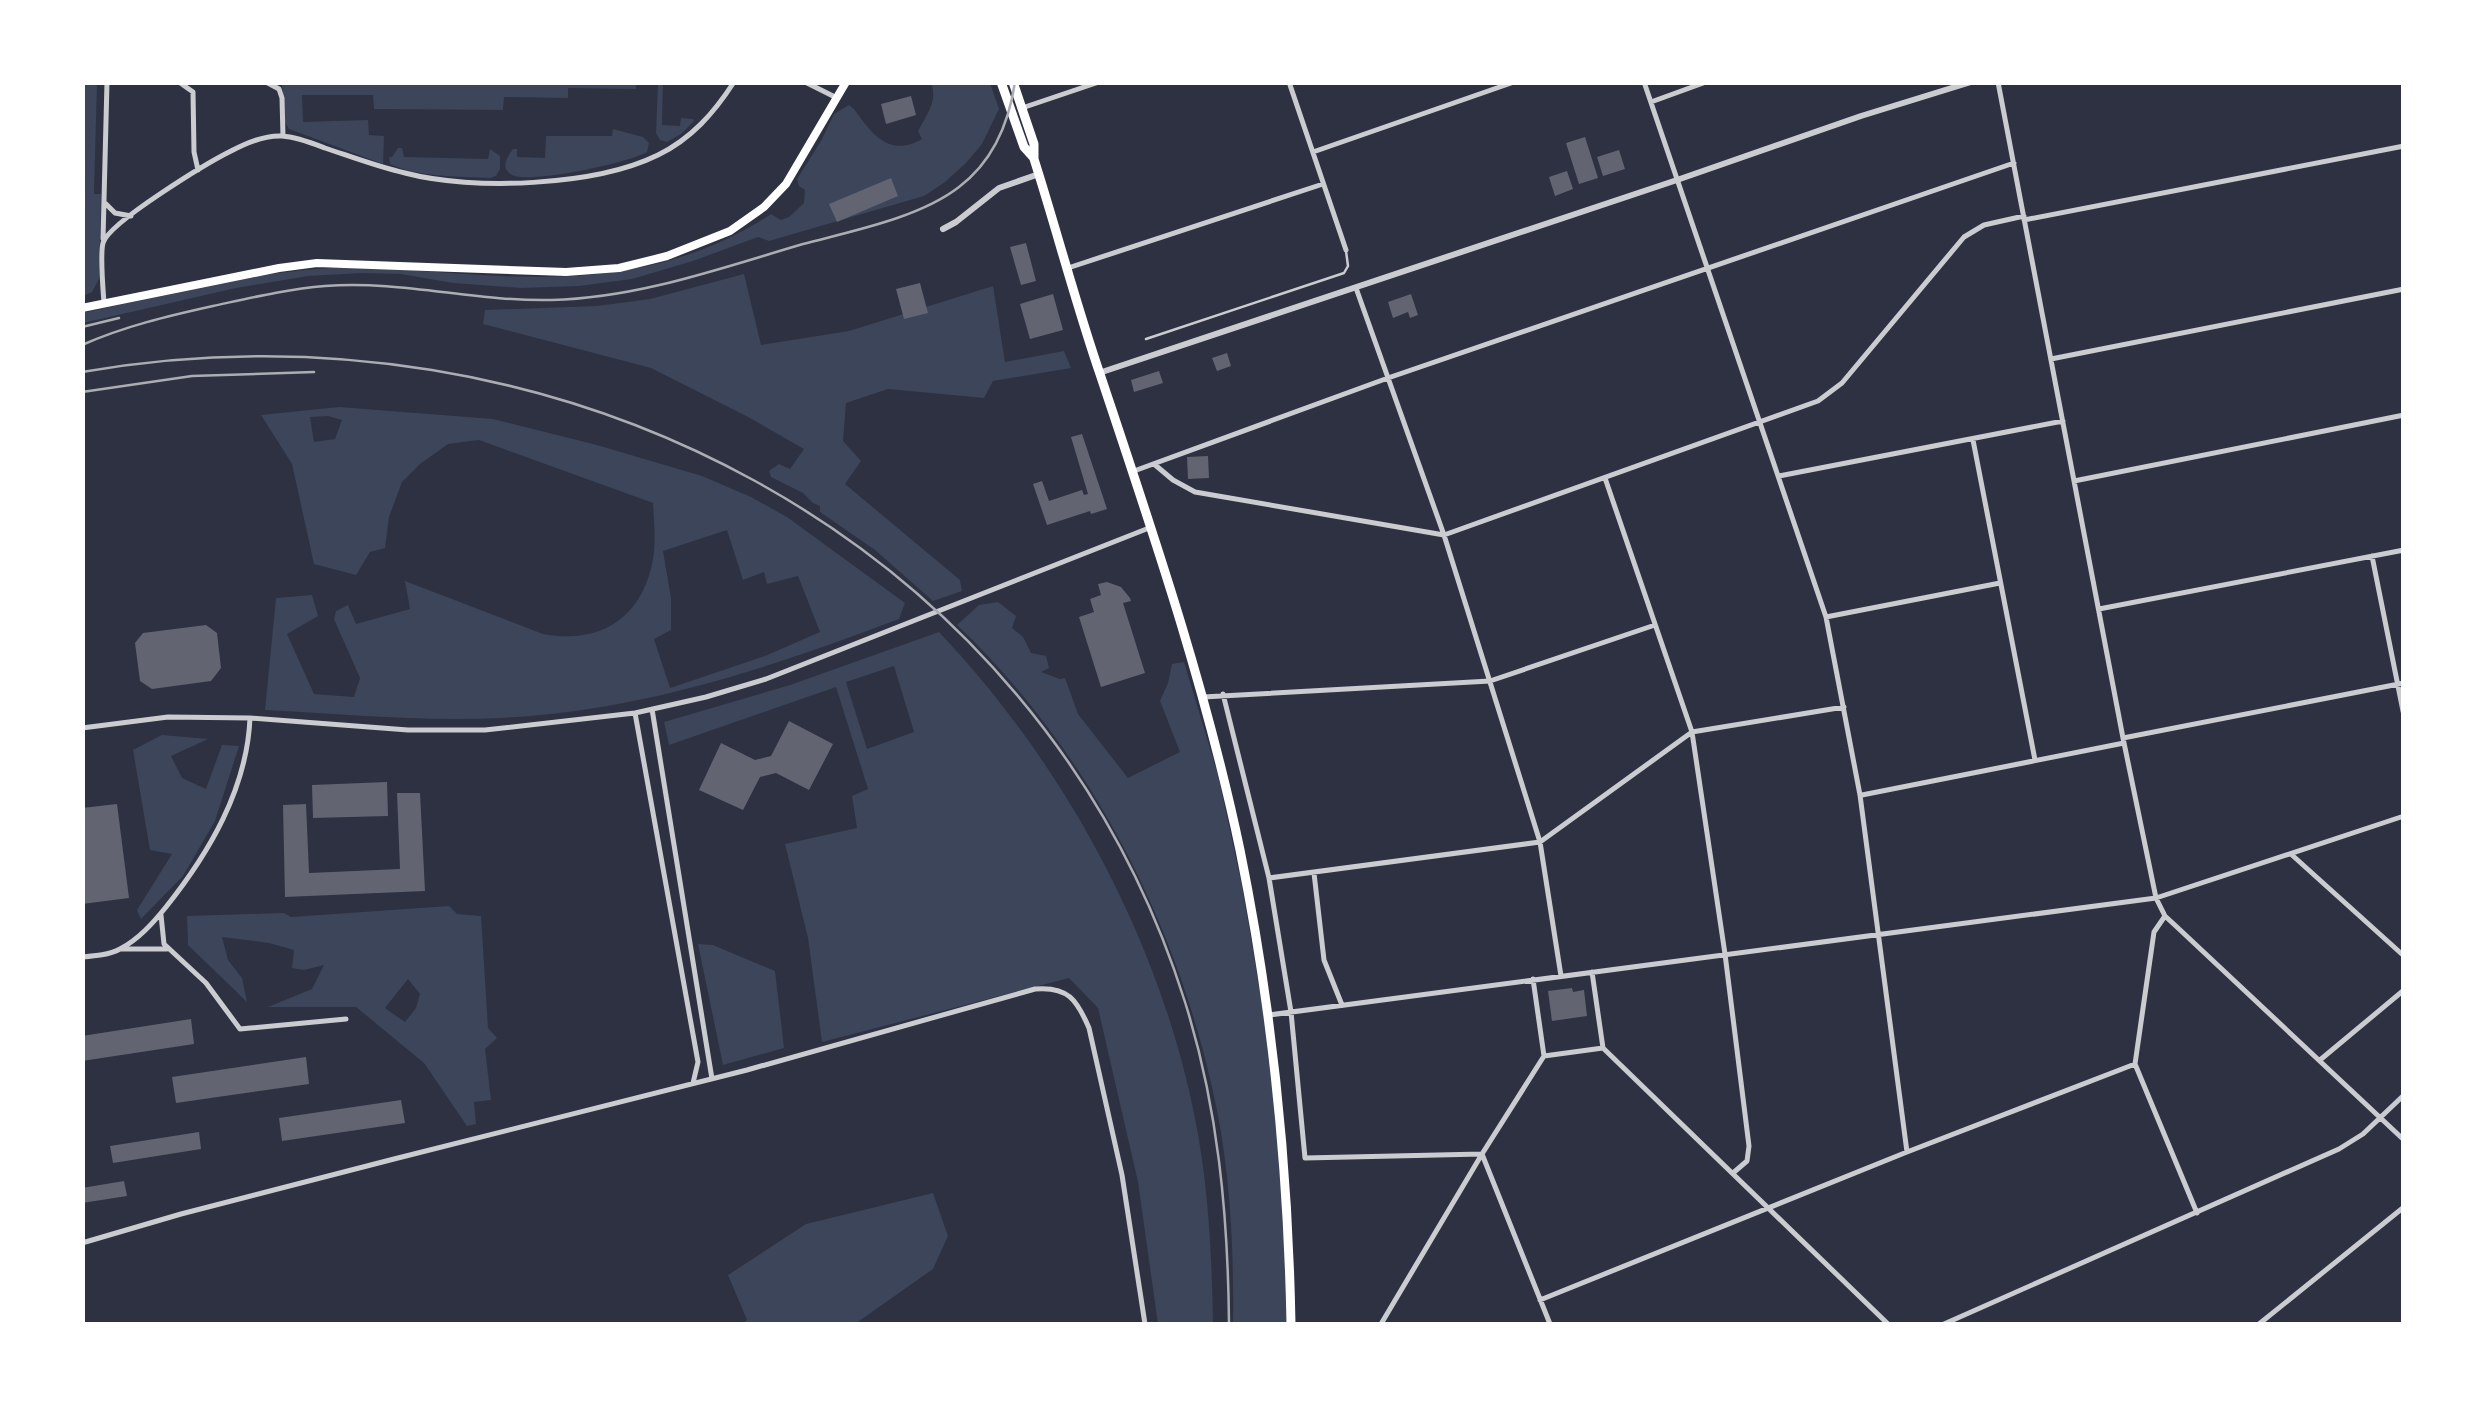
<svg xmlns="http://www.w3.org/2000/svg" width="2486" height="1407" font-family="Cabin,sans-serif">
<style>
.green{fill:#3c4559;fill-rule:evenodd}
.building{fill:#626471}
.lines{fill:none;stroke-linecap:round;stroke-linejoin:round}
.service{stroke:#caccd0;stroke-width:2.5}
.minor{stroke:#caccd0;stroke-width:5}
.tertiary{stroke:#caccd0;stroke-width:6}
.secondary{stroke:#fff;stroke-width:8}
.primary{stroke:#fff;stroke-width:9}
.tram{stroke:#abadb3;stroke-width:2.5}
.rail{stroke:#abadb3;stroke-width:2.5}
</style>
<rect width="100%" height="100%" fill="#2d3142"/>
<path class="green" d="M636,82V89L568,88V98L504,97L503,110L374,109L373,95H302L303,122L368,120L369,135L384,136L383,164L289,129L285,122L282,83Z
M82,83H97L94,194H101L99,279L92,292L83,296Z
M658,83H663L662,125L680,126L681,118L693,119L694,121L681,134L667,142L660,140L656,133Z
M931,83H990L999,109L982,144L966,163L945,182L924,196L769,241L758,237L693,261L632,279L579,286L521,288L453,283L401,274L362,273L308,276L236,288L83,323L82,313C163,296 246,273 329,268C369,266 409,270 450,273C566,282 670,280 771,214L781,220L789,217L804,203L805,190L799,186L797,179L821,141L834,114L849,105L854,109C872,134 889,158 922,139L918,131C927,114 938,101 931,83Z
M613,129L643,137L649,143L647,152C628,163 531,184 512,175C499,168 508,156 513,149H517V157L545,158L546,136H612Z
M398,148H402L404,157L488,159L490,149L500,156V169L496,176L490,178C458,176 420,178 390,164L389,157H392Z
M744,274L761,345L849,331L993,286L1005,362L1064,351L1071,368L993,381L984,398L888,389L846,403L843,441L861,461L845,484L960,580L962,591L933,601L875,550L820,512V506L813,503L803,493L771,477L769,471L779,464L790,469L804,449L750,418L651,368L483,324L485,310L597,306L650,299Z
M339,407L493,419L597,445L702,476L751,497L787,517L905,603L899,619C770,668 641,711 501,718C423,722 343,714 265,710L276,598L312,595L318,616L287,634L314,694L354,697L360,678L334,619L336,611L348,605L356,624L410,609L405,581L543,634C601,645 643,617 653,559C656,542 654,521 653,503L479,440L448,444L420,464L402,482L389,517L385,548L370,552L356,575L314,564L292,464L261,415ZM328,416L342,420L335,439L314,442L310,417ZM727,530L743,580L764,572L767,584L798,576L820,632L765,656L670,688L654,639L671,630V598L663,551Z
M998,602L1016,616L1012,628L1023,637L1031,653L1046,656L1049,668L1041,672L1060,679L1065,678L1078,714L1128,778L1180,752L1160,701L1168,683L1172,664L1184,662L1218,775L1242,886L1270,1050L1285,1221L1287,1324H1233C1234,1244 1230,1162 1211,1083C1172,912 1085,747 957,625L979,605Z
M939,632C1068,768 1165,949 1198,1134C1209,1197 1212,1260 1213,1324H1158L1138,1182L1098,1008L1069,978L822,1042L808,938L785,844L857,828L852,796L868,789L836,687L669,745L664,722L790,685ZM894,666L914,732L867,749L846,682Z
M162,735L208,739L171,756L182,778L206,789L222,745L239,746L215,821L183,876L141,919L137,910L172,854L150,850L133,750Z
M449,906L457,914L481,916L488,1028L497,1038L485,1049L491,1100L474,1102L476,1124L467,1126L424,1063L356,1007H268L312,989L324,965L304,970L292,968L294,950L269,943L222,937L228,960L242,978L247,1002L188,945L187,916L284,913L291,917ZM408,979L420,994L416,1008L405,1022L385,1008Z
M698,944L713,945L775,971L784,1048L723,1065Z
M933,1193L948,1236L933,1269L855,1324H742L747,1320L728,1275L806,1224Z"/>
<path class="building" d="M911,96L916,115L886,124L881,104Z
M1585,137L1598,178L1579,184L1566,143Z
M1619,150L1625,169L1603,176L1597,157Z
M1567,171L1573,189L1555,196L1549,177Z
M891,178L898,196L837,222L829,204Z
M1026,243L1036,281L1021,285L1010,247Z
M920,283L928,313L904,319L896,289Z
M1053,294L1063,330L1030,339L1020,304Z
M1411,294L1418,315L1410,318L1408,312L1393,318L1388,302Z
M1227,353L1231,366L1217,371L1212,358Z
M1159,371L1163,383L1134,392L1131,380Z
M1082,434L1107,509L1091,514L1090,511L1047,525L1033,484L1042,481L1049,501L1082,490L1084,495L1088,494L1071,437Z
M1208,456L1209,478L1188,479L1187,457Z
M1107,582L1121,587L1130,598L1131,601L1123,603L1145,673L1101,687L1079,617L1094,612L1090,599L1101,595L1098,584Z
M206,625L217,633L221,668L211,681L152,689L140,681L135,643L143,633Z
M789,721L833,744L809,790L776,773L760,777L743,810L699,790L721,743L755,760L771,756Z
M387,782L388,816L313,818L312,785Z
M397,793H420L425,891L285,897L283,805L306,804L309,873L400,869Z
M117,804L129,898L82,904V808Z
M1572,988L1573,992L1584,990L1587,1016L1552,1021L1548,991Z
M191,1019L194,1044L82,1061V1036Z
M306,1057L309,1084L176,1103L172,1077Z
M401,1100L405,1123L282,1141L279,1118Z
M199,1132L201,1149L113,1163L110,1146Z
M124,1181L127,1196L82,1203V1188Z"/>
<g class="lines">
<path class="service" d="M1146,339L1344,273L1348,266L1346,251"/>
<path class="minor" d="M179,82L193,92L194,152L198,170
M266,82L279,89L282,98L283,136
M805,82L837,98
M1289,82L1346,250
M1644,82L1826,617L1860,795L1907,1152
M1998,82L2123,738L2156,898L2165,916L2178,928L2404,1140
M1651,102L1706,82
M1022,108L1099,82
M1313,152L1514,82
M106,204L115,213L131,216
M2024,220L2404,146
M103,239L107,82
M1068,268L1323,184
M1356,288L1444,535L1540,842L1561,976
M104,303C103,289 100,255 103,243C109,222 209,162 231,151C246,143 265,135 282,136C297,137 312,143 325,148C352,157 378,167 405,173C473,191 595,186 658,155C691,139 714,113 734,82
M2051,359L2404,289
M1973,440L2035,760
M1154,464L1173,480L1195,492L1444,535L1818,401L1842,383L1964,237L1984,225L2024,216
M1134,471L1388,378L2014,163
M1779,476L2063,421
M1605,478L1692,732L1725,954L1749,1146L1747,1161L1733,1173
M2074,481L2404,415
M2372,556L2404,716
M2099,609L2404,550
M1826,617L2000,583
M1223,694L1269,878L1291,1012L1305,1158L1482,1154
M1203,697L1490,681L1655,625
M652,709L712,1079
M635,713L698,1062L693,1083
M82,728L168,717L250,718L408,730H485L635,713L706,697L766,679L1149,528
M2123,738L2404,683
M1862,795L2124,743
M2292,855L2404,956
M1314,873L1324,960L1342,1005
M1269,878L1540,842L1692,732L1844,707
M161,915L164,944L206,983L240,1029L346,1019
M2165,916L2154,932L2135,1064L2197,1213
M120,949H167
M82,957C95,956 109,955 120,949C139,939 153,923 166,907C209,853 247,789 250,718
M1269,1015L2156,898L2404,816
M1603,1048L1888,1324
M1544,1056L1603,1048L1592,972
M2320,1060L2404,990
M1482,1154L1550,1324
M82,1243L181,1214L394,1159L747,1070L1035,989C1068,986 1077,1000 1089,1028L1122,1175L1145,1324
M1540,1300L1907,1152L2135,1064
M1381,1324L1482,1154L1544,1056L1533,979
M1944,1324L2339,1149L2363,1134L2404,1095
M2259,1324L2404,1207"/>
<path class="tertiary" d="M943,229L956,222L999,188L1039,174
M1099,373L1677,180L1861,116L1971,82"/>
<path class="secondary" d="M82,308L279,268L317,263L566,272L619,268L667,256L730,231L764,207L786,184L846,82"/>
<path class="primary" d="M1001,82L1024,147L1033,157
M1013,82L1034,144V159C1057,231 1076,305 1101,377C1153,533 1206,688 1240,850C1272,1007 1288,1164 1291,1324"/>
<path class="tram" d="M82,327L119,318
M82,345C125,326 168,316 213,306C250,298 287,289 325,286C401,280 476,302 552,300C638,298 721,268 803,244C852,231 919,218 959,187C992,162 1009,123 1015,82"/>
<path class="rail" d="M82,372C552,290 1038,534 1185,1002C1218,1107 1228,1214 1229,1324
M82,392L192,376L314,372"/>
</g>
<rect width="2486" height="1407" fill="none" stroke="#ffffff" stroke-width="170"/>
</svg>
